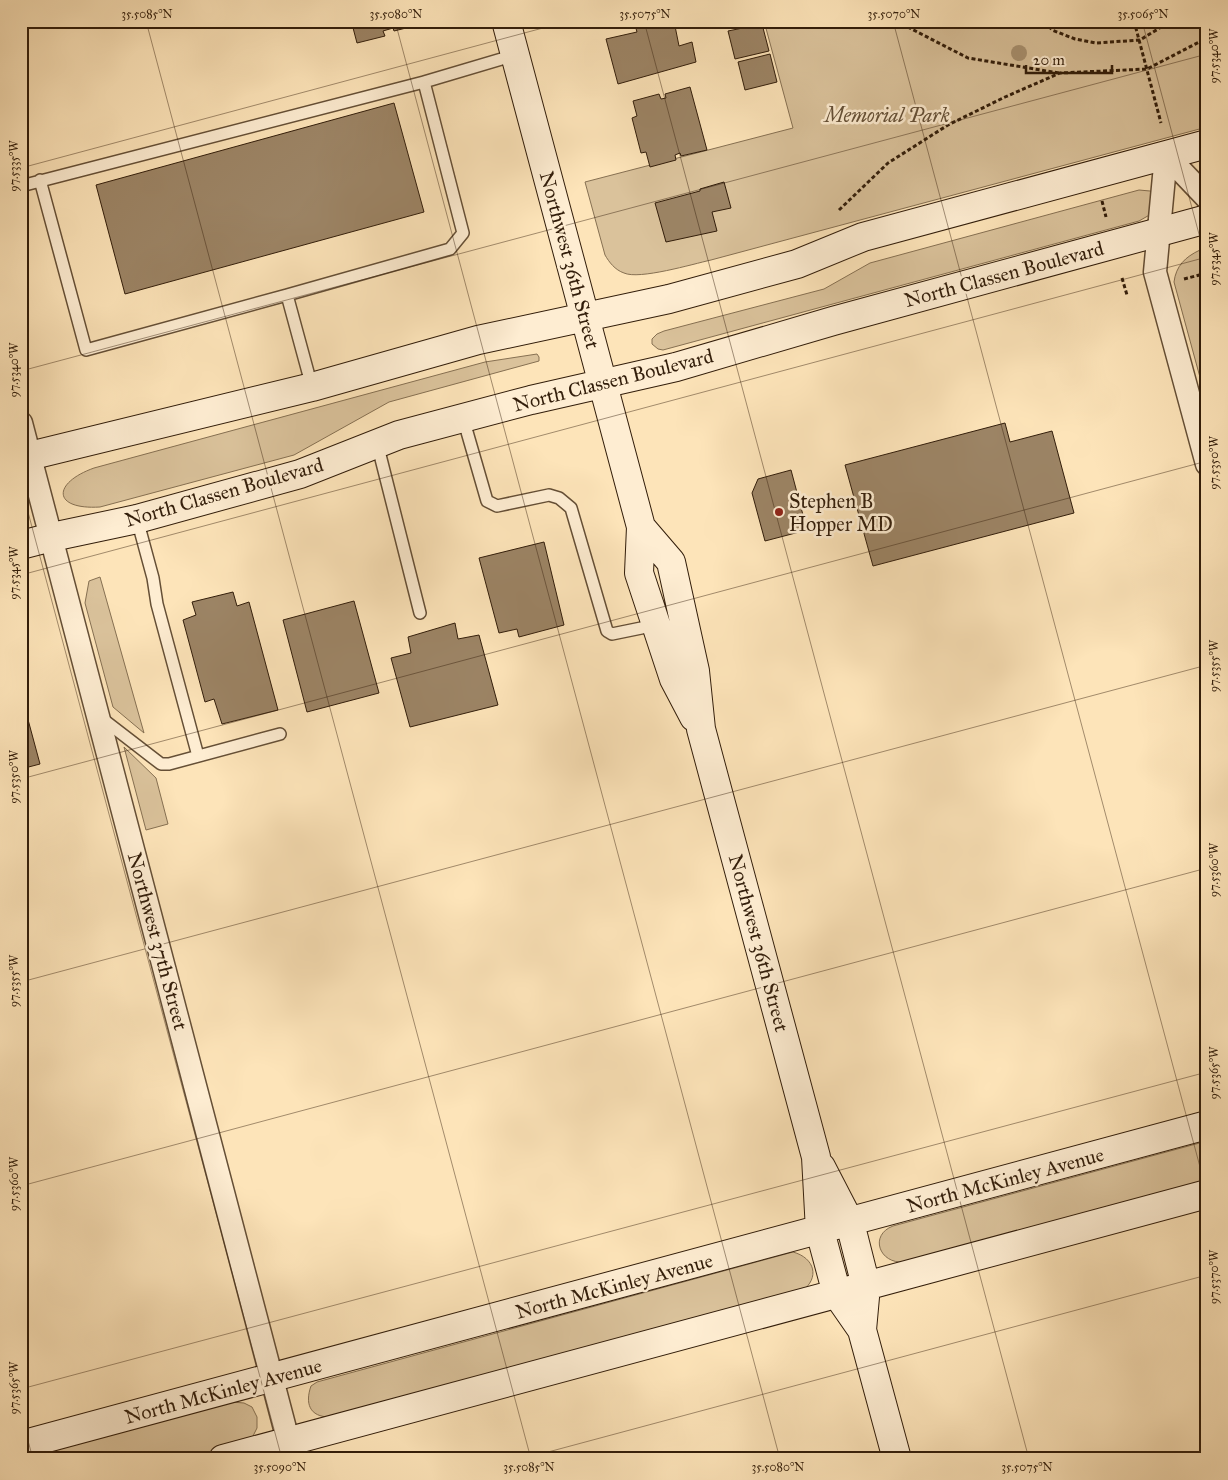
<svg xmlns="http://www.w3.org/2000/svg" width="1228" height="1480" font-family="'IM FELL Great Primer',serif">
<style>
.green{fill:#dac29b;stroke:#867052}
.building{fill:#9c8465;stroke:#321d0a}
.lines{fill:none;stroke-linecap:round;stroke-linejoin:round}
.lane-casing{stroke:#654f36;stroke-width:14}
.street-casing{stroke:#654f36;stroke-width:25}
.secondary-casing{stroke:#321d0a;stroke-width:30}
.path{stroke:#321d0a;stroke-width:3;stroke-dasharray:4 2.5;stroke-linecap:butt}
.lane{stroke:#feedd2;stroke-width:11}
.street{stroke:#feedd2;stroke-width:22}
.secondary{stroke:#feedd2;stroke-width:28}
.tree{fill:#a99271}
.ticks{fill:none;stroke:#321d0a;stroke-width:1;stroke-opacity:0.45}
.poi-dot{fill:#8f2418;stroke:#feedd2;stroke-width:2}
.labels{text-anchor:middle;stroke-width:5;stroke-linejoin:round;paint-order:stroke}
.park-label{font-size:20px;font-style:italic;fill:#644f36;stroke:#feedd2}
.street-label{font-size:20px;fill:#321d0a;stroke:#feedd2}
.poi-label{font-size:20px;fill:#321d0a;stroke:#feedd2;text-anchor:start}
.neatline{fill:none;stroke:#321d0a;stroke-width:2}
.ticks-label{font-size:12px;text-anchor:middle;fill:#321d0a}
</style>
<rect width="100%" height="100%" fill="#fde4b9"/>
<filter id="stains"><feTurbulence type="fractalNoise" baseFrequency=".004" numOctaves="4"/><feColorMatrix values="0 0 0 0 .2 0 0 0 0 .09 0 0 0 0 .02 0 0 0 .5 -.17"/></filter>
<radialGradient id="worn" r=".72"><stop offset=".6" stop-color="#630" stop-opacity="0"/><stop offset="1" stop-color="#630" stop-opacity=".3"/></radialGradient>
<path class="green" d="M764,21H1207V127L711,260C693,264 639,280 624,273C615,270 609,262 605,255L585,182L793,128Z
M1139,190L1150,191L1158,196L1153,213L1139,221L663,350L658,349L652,344V339L657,334L664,331L824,289L870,263Z
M1200,250H1207V403L1174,282C1176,266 1185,257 1200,250Z
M537,354L539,357V361L389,402L294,455L100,507C52,510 52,483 94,468L485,362Z
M100,577L144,733L113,707L85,603L89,581Z
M124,747L156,778L168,824L146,830Z
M1207,1141V1182L904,1262C879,1264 869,1235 893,1226Z
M793,1252C815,1258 820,1278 802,1291L330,1417C309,1417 305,1403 311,1386L317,1382Z
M232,1402L244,1403L252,1407L257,1417V1428L252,1438L242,1444L187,1459H23Z"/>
<path class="building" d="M354,21H421L422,24L394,31L393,28L383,31L385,36L357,43L352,24H355Z
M649,21H674L679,46L692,42L696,62L618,84L606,39L637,32L635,25Z
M727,21H741L728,25Z
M762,24L769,51L735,59L728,31Z
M770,54L777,82L745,90L738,62Z
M690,87L707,150L681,156L680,153L675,155L676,160L650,167L646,152L641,153L632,118L637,116L633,101L659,94L661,99L666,98L665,94Z
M394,103L424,212L125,294L96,185Z
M724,182L731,208L712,212L717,231L666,242L655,203L700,191V189Z
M1005,423L1010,442L1052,431L1074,513L873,566L845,465Z
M791,470L807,530L765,541L752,493L758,479Z
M544,542L564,625L519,637L517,629L499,633L479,558Z
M233,592L237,606L249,602L278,710L222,724L214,699L205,702L183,620L196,615L192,602Z
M354,601L379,693L307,712L283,620Z
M455,623L458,639L479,635L498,705L410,727L391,658L411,653L408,637Z
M23,701L40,764L21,769V702Z"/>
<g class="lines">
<defs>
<path id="lane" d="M40,180L86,350L287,295
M21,186L424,82
M312,387L287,295L450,249L463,233L424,82L515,55
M463,418L487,501L497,506L549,495L559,498L571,508L607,631L612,634L656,625
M377,443L420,613
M137,519L153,578L157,604L198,756
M100,717L161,764H169L280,734"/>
<path id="street" d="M1166,155L1155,272L1207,464
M1166,155L1207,198
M21,423L293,1459"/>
<path id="secondary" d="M506,21L641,527L639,573L674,679L694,717
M21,458L312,387L478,340L669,299L797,264L863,237L1207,144
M641,527L671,562L695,671L701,729L816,1157L820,1231L837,1294L862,1330
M21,545L52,537L137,519L300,474L399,435L531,400L676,367L833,321L1207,219
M821,1167L850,1223L866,1286L862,1330L897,1459
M21,1445L1207,1125
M223,1459L1207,1194"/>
</defs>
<use href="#lane" class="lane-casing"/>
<use href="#street" class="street-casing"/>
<use href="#secondary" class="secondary-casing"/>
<path class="path" d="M896,21L968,58L1059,73
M1045,21L1052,30L1075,39L1096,43L1140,40L1171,21
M1134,21L1161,123
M1102,201L1106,217
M839,210L888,163L948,125L1005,97L1060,73L1147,69L1207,38
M1122,278L1127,295
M1184,279L1207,273"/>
<use href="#lane" class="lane"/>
<use href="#street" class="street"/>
<use href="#secondary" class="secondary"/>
</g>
<circle class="tree" cx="1019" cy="53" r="8"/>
<path class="ticks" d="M146,21L531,1459M395,21L780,1459M644,21L1029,1459M893,21L1207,1193M1142,21L1207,264M21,168L569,21M21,371L1207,54M21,486L282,1459M21,575L1207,257M21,779L1207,461M21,982L1207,665M21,1186L1207,868M21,1389L1207,1072M21,1415L33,1459M522,1459L1207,1275"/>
<circle class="poi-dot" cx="779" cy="512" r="5"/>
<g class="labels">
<g class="park-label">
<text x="887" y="122">Memorial Park</text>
</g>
<g class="street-label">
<text transform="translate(570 260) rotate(75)" y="7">Northwest 36th Street</text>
<text transform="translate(1004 274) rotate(-15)" y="7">North Classen Boulevard</text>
<text transform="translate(613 380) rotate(-14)" y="7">North Classen Boulevard</text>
<text transform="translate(224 492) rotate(-16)" y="7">North Classen Boulevard</text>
<text transform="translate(158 941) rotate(75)" y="7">Northwest 37th Street</text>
<text transform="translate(759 943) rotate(75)" y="7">Northwest 36th Street</text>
<text transform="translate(1005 1180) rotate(-15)" y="7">North McKinley Avenue</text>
<text transform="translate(614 1286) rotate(-15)" y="7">North McKinley Avenue</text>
<text transform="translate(223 1391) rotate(-15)" y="7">North McKinley Avenue</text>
</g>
<g class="poi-label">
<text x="789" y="508">Stephen B<tspan x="789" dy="23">Hopper MD</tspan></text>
</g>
</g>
<rect width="1228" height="1480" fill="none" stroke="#fde4b9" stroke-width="55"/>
<path d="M1026 65v8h86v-8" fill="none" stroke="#321d0a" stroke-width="2.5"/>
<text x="1033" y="65" font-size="15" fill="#321d0a" stroke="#feedd2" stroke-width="4" paint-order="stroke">20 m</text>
<rect x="28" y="28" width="1172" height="1424" class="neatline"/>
<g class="ticks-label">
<text x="147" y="18">35.5085°N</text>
<text x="396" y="18">35.5080°N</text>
<text x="645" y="18">35.5075°N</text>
<text x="894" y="18">35.5070°N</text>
<text x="1143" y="18">35.5065°N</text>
<text transform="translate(1214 56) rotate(-90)" y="4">97.5340°W</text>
<text transform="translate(14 166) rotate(-90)" y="4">97.5335°W</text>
<text transform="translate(1214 259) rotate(-90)" y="4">97.5345°W</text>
<text transform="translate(14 370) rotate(-90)" y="4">97.5340°W</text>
<text transform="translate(1214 463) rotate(-90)" y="4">97.5350°W</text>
<text transform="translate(14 573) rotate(-90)" y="4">97.5345°W</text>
<text transform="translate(1214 666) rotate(-90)" y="4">97.5355°W</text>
<text transform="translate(14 777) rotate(-90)" y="4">97.5350°W</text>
<text transform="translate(1214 870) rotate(-90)" y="4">97.5360°W</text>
<text transform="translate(14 981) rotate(-90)" y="4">97.5355°W</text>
<text transform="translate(1214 1073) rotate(-90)" y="4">97.5365°W</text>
<text transform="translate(14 1184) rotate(-90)" y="4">97.5360°W</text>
<text transform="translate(1214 1277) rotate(-90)" y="4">97.5370°W</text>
<text transform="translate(14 1388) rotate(-90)" y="4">97.5365°W</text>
<text x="280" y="1471">35.5090°N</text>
<text x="529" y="1471">35.5085°N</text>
<text x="778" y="1471">35.5080°N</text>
<text x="1027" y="1471">35.5075°N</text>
</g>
<rect width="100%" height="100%" filter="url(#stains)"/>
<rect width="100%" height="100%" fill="url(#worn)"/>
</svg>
